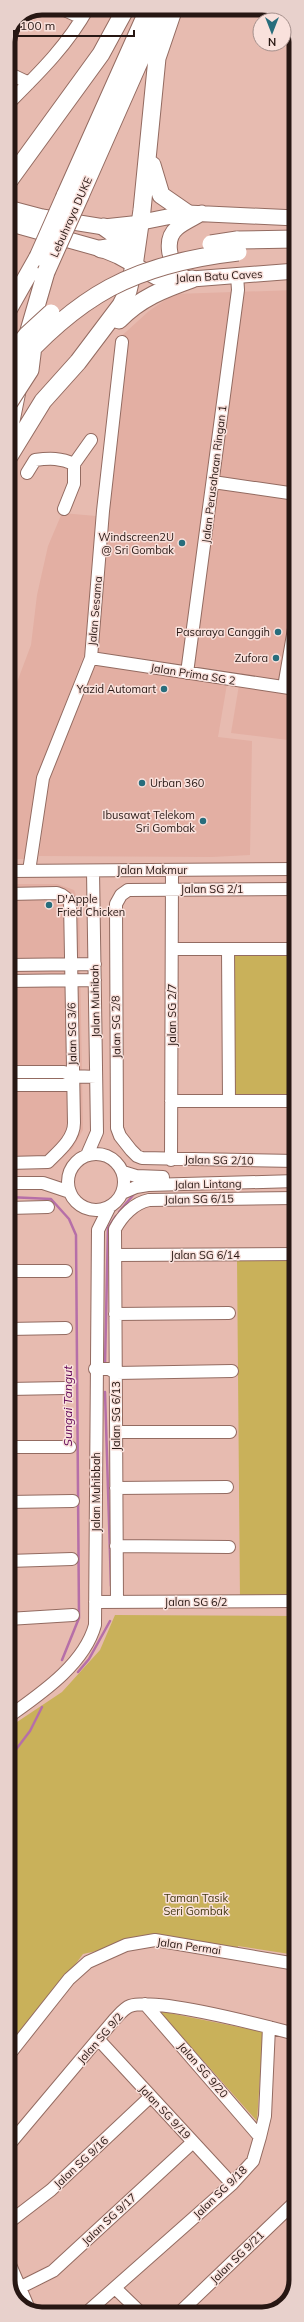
<svg xmlns="http://www.w3.org/2000/svg" width="304" height="2322" font-family="Mulish,sans-serif">
<style>
.built{fill:#e3afa3}
.green{fill:#c9b15a}
.lines{fill:none;stroke-linecap:round;stroke-linejoin:round}
.stream{stroke:#b66fa8;stroke-width:2.5}
.minor-casing{stroke:#936b61;stroke-width:14}
.major-casing{stroke:#936b61;stroke-width:17}
.highway-casing{stroke:#936b61;stroke-width:19}
.minor{stroke:#fff;stroke-width:12}
.major{stroke:#fff;stroke-width:15}
.highway{stroke:#fff;stroke-width:17}
.highway-bridge-casing{stroke:#936b61;stroke-width:19;stroke-linecap:butt}
.highway-bridge{stroke:#fff;stroke-width:17}
.poi-dot{fill:#286d7c;stroke:#f9e1dc;stroke-width:1.5}
.labels{text-anchor:middle;stroke-width:3;stroke-linejoin:round;paint-order:stroke}
.street-label{font-size:11px;fill:#271713;stroke:#f9e1dc}
.poi-label{font-size:11px;fill:#271713;stroke:#f9e1dc;text-anchor:end}
.park-label{font-size:11px;fill:#41370e;stroke:#f9e1dc}
.water-label{font-size:12px;font-style:italic;fill:#5e0154;stroke:#f9e1dc}
.rim{fill:none;stroke:#271713;stroke-width:5}
</style>
<rect width="100%" height="100%" fill="#e7bbb0"/>
<path class="built" d="M296,290V741L231,733L241,673L86,650L37,777L24,859H8V706L31,645L37,595L48,546L62,513L96,516L117,340L149,311L174,294Z
M95,663L227,684L218,737L252,741L250,855L212,857L39,856L48,782Z
M8,884H57L74,890L79,902L83,1130L72,1149L52,1167L8,1168Z"/>
<path class="green" d="M228,949H296V1101H229Z
M237,1259H296V1601H240Z
M115,1615L296,1616V1955L238,1946L237,1952L152,1939L83,1954L8,2055V1728L62,1692L100,1650Z
M159,2011L263,2032L257,2121Z"/>
<g class="lines">
<path class="stream" d="M8,1197L51,1199L69,1219L76,1235L79,1618L62,1660
M119,1212L134,1194
M105,1365L108,1228L116,1216
M105,1392L111,1586
M78,1672L89,1659L110,1621
M8,1760L30,1731L42,1707"/>
<defs>
<path id="minor" d="M60,8L82,18
M8,73L29,83
M8,104C38,74 67,46 88,8
M27,473L35,460C50,458 61,458 74,464
M213,482L296,494
M64,509L74,484V464L91,440
M91,658L296,689
M187,673L238,290L237,275
M284,687L296,617
M8,871L296,869
M29,871L43,778L91,658L103,511L122,342
M296,889L128,890L121,895L116,904L117,1128L120,1136L131,1150L137,1156L142,1158L296,1161
M8,894L57,893L62,895L70,901L74,1123C74,1139 59,1151 48,1162L8,1163
M172,949H296
M228,949L229,1101
M8,965L95,964
M8,981L95,980
M8,1072H64L73,1076L96,1077
M8,1085H65L73,1076
M171,1101H296
M68 1182a28 28 0 1 1 56 0a28 28 0 1 1-56 0Z
M87,1155L97,1132L93,871
M171,1160L172,870
M123,1172L136,1176L163,1177
M8,1183H43L70,1192
M122,1193L136,1187L148,1185L296,1181
M8,1208L48,1207
M115,1255L296,1254
M8,1271H66
M115,1314L229,1313
M8,1329L66,1328
M95,1369H109L116,1373L232,1371
M8,1389L66,1388
M116,1432H230
M8,1447H70
M116,1488L227,1487
M8,1502L73,1501
M116,1546L229,1547
M8,1561L72,1559
M95,1602L296,1601
M117,1602L115,1229C122,1216 134,1203 149,1200L296,1198
M8,1619L73,1615
M8,1717C40,1694 84,1665 95,1625L98,1230L110,1206
M145,2004L260,2137
M98,2039L232,2184
M8,2056L69,1979L88,1962L126,1945L155,1940L296,1964
M8,2146L114,2020C118,2016 124,2008 130,2006C157,1997 264,2026 296,2034
M8,2223L51,2190L150,2097
M8,2260L29,2309
M19,2288L53,2271L193,2142
M115,2288L142,2314
M85,2314L232,2184L253,2161L260,2137L265,2116L269,2027
M178,2314L296,2201"/>
<path id="major" d="M8,208L42,217L104,227L132,224L187,213L296,218
M8,223L101,249L118,256L156,277L192,279L296,271
M180,271C169,262 164,239 177,228C184,222 194,218 202,213"/>
<path id="highway" d="M152,165L161,195L187,213
M8,182L101,54L126,8
M65,196L149,8
M80,196L159,17
M104,227C119,238 133,244 134,264
M237,240L296,239
M101,249L120,246L133,236
M8,310L38,257
M119,320C140,298 164,289 192,279
M26,341L46,272
M8,436L18,386
M8,458L43,401L78,362L121,305L128,291L134,266L142,210L157,58L174,8"/>
</defs>
<use href="#minor" class="minor-casing"/>
<use href="#major" class="major-casing"/>
<use href="#highway" class="highway-casing"/>
<use href="#minor" class="minor"/>
<use href="#major" class="major"/>
<use href="#highway" class="highway"/>
<defs>
<path id="highway-bridge" d="M211,244L237,240
M38,257L65,196
M46,272L80,196
M11,355L27,335L51,313
M8,375C77,295 133,264 238,252
M8,404L30,370L33,346"/>
</defs>
<use href="#highway-bridge" class="highway-bridge-casing"/>
<use href="#highway-bridge" class="highway-bridge"/>
</g>
<g class="poi-dot">
<circle cx="182" cy="543" r="4"/>
<circle cx="278" cy="632" r="4"/>
<circle cx="276" cy="658" r="4"/>
<circle cx="164" cy="689" r="4"/>
<circle cx="142" cy="783" r="4"/>
<circle cx="203" cy="821" r="4"/>
<circle cx="49" cy="905" r="4"/>
</g>
<g class="labels">
<g class="street-label">
<text transform="translate(71 217) rotate(-66)" y="4">Lebuhraya DUKE</text>
<text transform="translate(219 276) rotate(-3)" y="4">Jalan Batu Caves</text>
<text transform="translate(214 474) rotate(-83)" y="4">Jalan Perusahaan Ringan 1</text>
<text transform="translate(95 611) rotate(-85)" y="4">Jalan Sesama</text>
<text transform="translate(193 674) rotate(9)" y="4">Jalan Prima SG 2</text>
<text x="152" y="874">Jalan Makmur</text>
<text x="212" y="893">Jalan SG 2/1</text>
<text transform="translate(95 1001) rotate(-91)" y="4">Jalan Muhibah</text>
<text transform="translate(172 1015) rotate(-90)" y="4">Jalan SG 2/7</text>
<text transform="translate(116 1027) rotate(-91)" y="4">Jalan SG 2/8</text>
<text transform="translate(72 1034) rotate(-91)" y="4">Jalan SG 3/6</text>
<text transform="translate(219 1160) rotate(1)" y="4">Jalan SG 2/10</text>
<text transform="translate(208 1184) rotate(-1)" y="4">Jalan Lintang</text>
<text transform="translate(199 1199) rotate(-1)" y="4">Jalan SG 6/15</text>
<text x="205" y="1259">Jalan SG 6/14</text>
<text transform="translate(116 1416) rotate(-90)" y="4">Jalan SG 6/13</text>
<text transform="translate(96 1492) rotate(-90)" y="4">Jalan Muhibbah</text>
<text x="196" y="1606">Jalan SG 6/2</text>
<text transform="translate(189 1946) rotate(8)" y="4">Jalan Permai</text>
<text transform="translate(100 2038) rotate(-49)" y="4">Jalan SG 9/2</text>
<text transform="translate(203 2070) rotate(49)" y="4">Jalan SG 9/20</text>
<text transform="translate(165 2112) rotate(47)" y="4">Jalan SG 9/19</text>
<text transform="translate(81 2162) rotate(-43)" y="4">Jalan SG 9/16</text>
<text transform="translate(220 2192) rotate(-44)" y="4">Jalan SG 9/18</text>
<text transform="translate(109 2219) rotate(-43)" y="4">Jalan SG 9/17</text>
<text transform="translate(237 2257) rotate(-44)" y="4">Jalan SG 9/21</text>
</g>
<g class="poi-label">
<text x="174" y="541">Windscreen2U<tspan x="174" dy="13">@ Sri Gombak</tspan></text>
<text x="270" y="636">Pasaraya Canggih</text>
<text x="268" y="662">Zufora</text>
<text x="156" y="693">Yazid Automart</text>
<text x="150" y="787" text-anchor="start">Urban 360</text>
<text x="195" y="819">Ibusawat Telekom<tspan x="195" dy="13">Sri Gombak</tspan></text>
<text x="57" y="903" text-anchor="start">D'Apple<tspan x="57" dy="13">Fried Chicken</tspan></text>
</g>
<g class="park-label">
<text x="196" y="1902">Taman Tasik<tspan x="196" dy="13">Seri Gombak</tspan></text>
</g>
<g class="water-label">
<text transform="translate(68 1406) rotate(-90)" y="4">Sungai Tangut</text>
</g>
</g>
<path d="M0 0H304V2322H0ZM42 15H262A27 27 0 0 1 289 42V2280A27 27 0 0 1 262 2307H42A27 27 0 0 1 15 2280V42A27 27 0 0 1 42 15Z" fill="#e8d1cc" fill-rule="evenodd"/>
<path class="rim" d="M42 15H262A27 27 0 0 1 289 42V2280A27 27 0 0 1 262 2307H42A27 27 0 0 1 15 2280V42A27 27 0 0 1 42 15Z"/>
<g transform="translate(272 32) rotate(180)"><circle r="19" fill="#f9e1dc" stroke="#a5908c"/>
<path d="M0-3L7 15L0 10L-7 15Z" fill="#286d7c"/>
<text y="-6" font-size="11" font-weight="bold" text-anchor="middle" fill="#271713">N</text>
</g>
<path d="M14 30v6h120v-6" fill="none" stroke="#271713" stroke-width="2"/>
<text x="20" y="30" font-size="12" fill="#271713" stroke="#f9e1dc" stroke-width="3" paint-order="stroke">100 m</text>
</svg>
